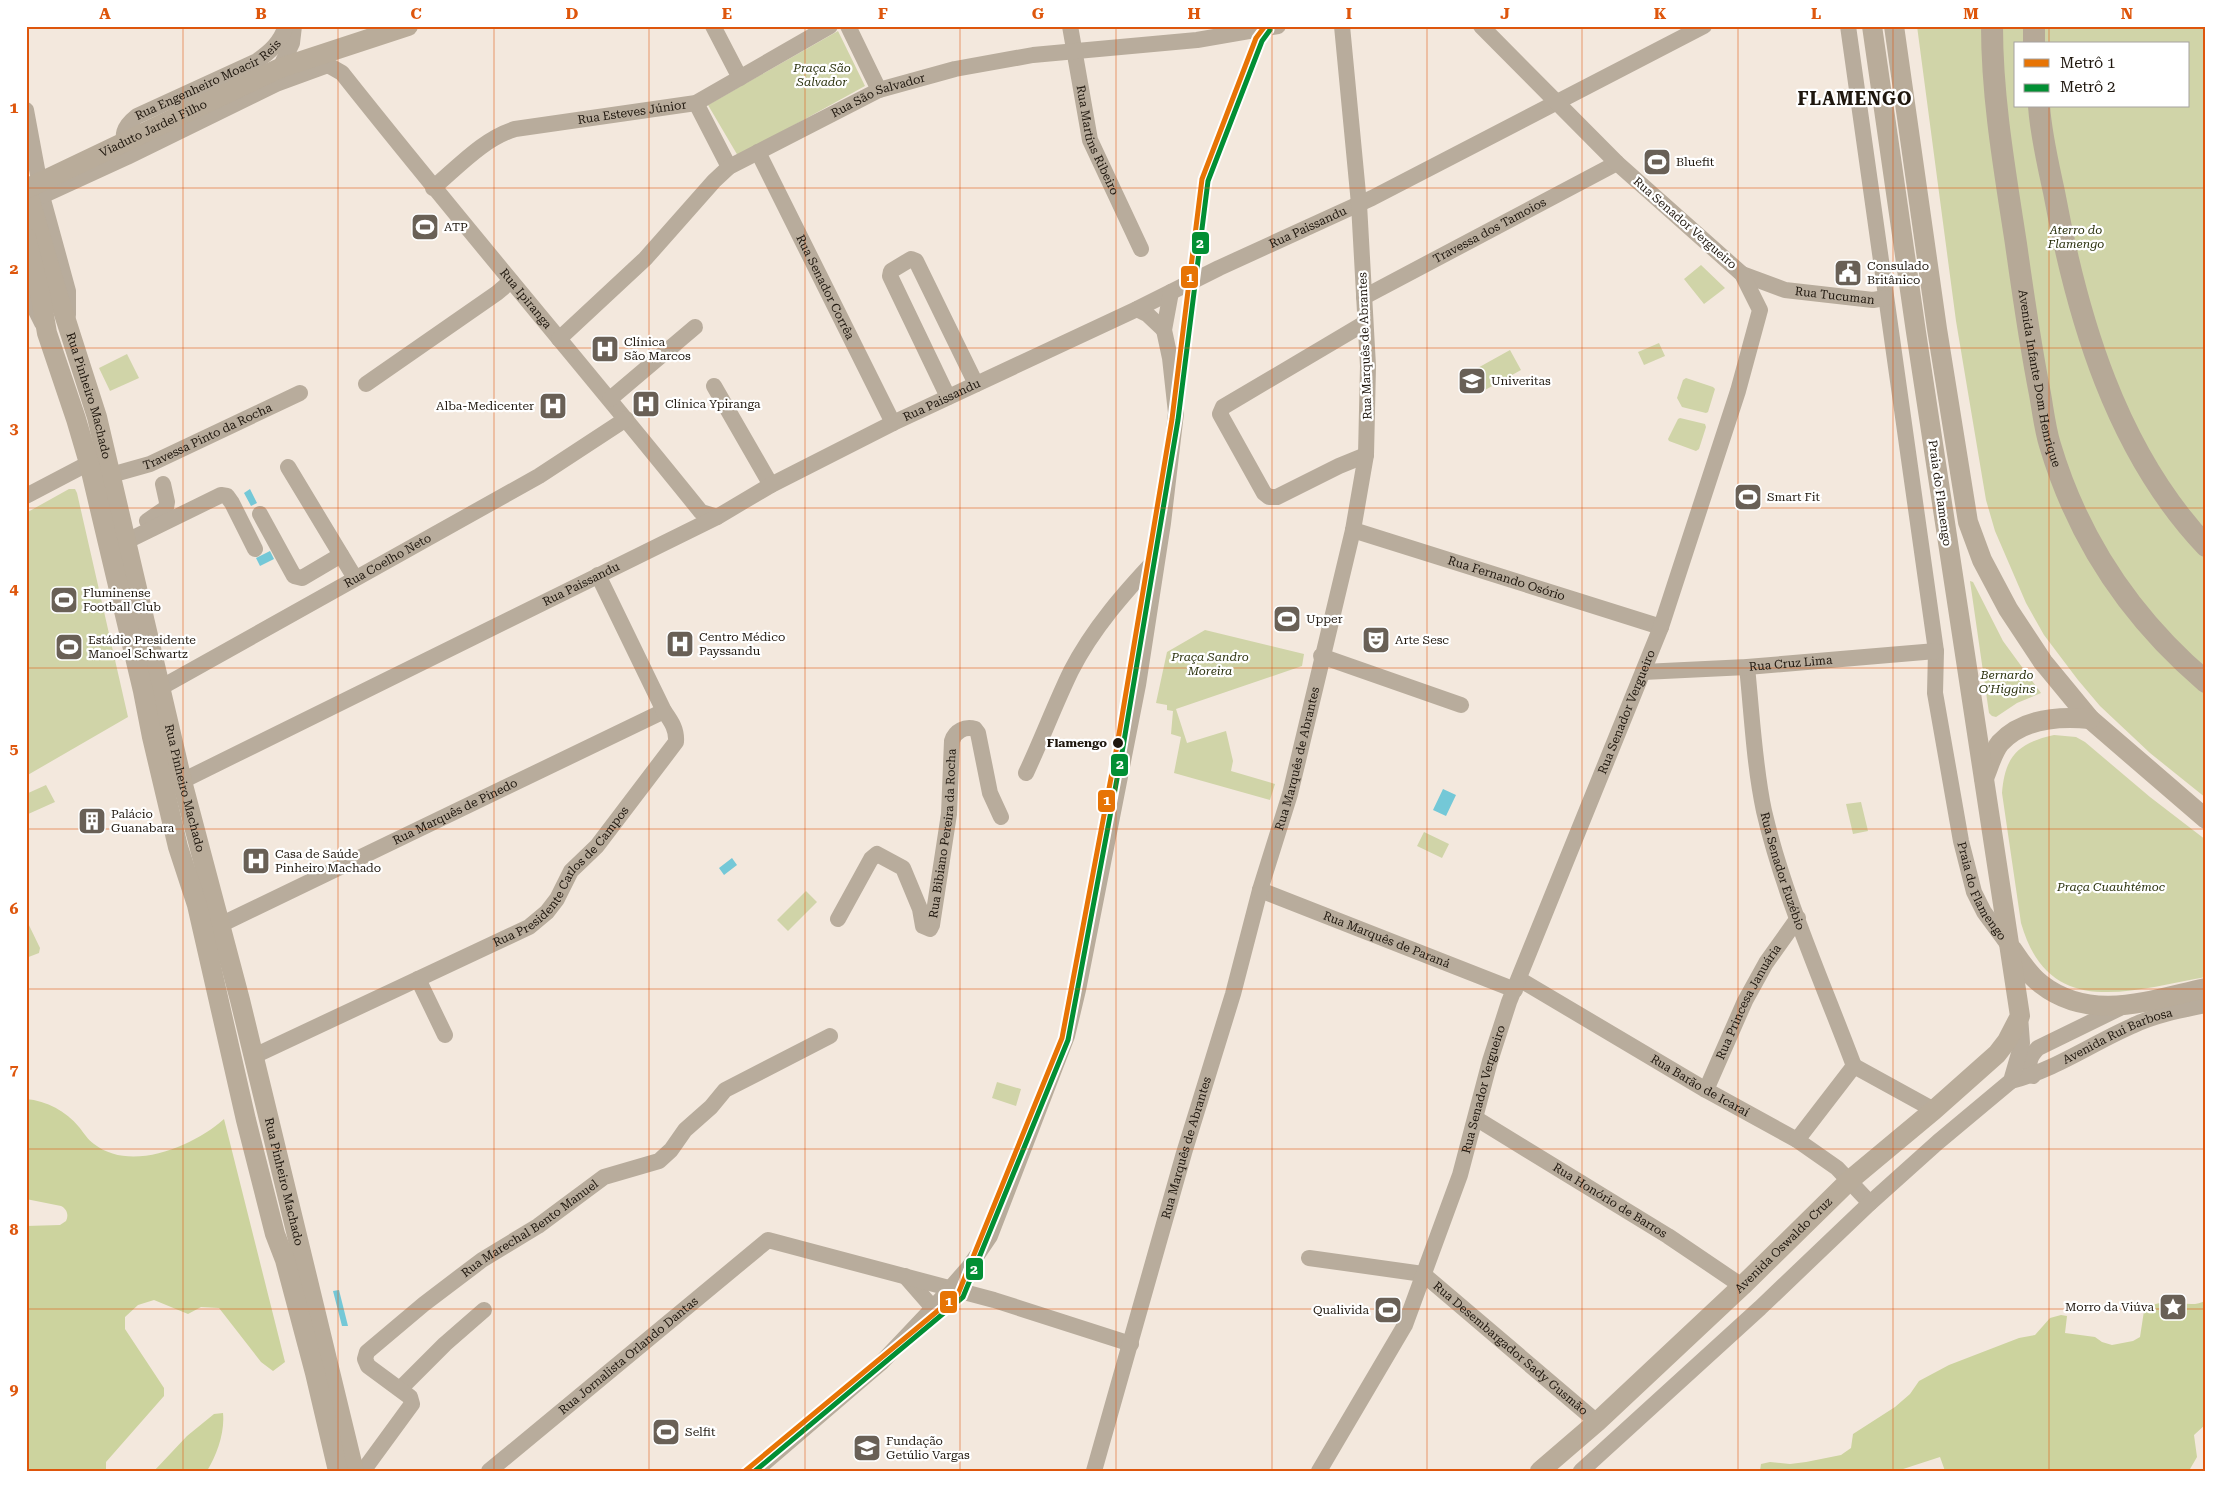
<svg xmlns="http://www.w3.org/2000/svg" width="2232" height="1497" font-family="'Roboto Serif',serif">
<style>
.green{fill:#d0d4a8;fill-rule:evenodd}
.forest{fill:#ccd39e}
.water{fill:#74c8d7}
.lines{fill:none;stroke-linecap:round;stroke-linejoin:round}
.minor{stroke:#b8ac9c;stroke-width:16}
.major{stroke:#b9ac9a;stroke-width:20}
.highway{stroke:#b6a997;stroke-width:22}
.metro-1-casing{stroke:#fff;stroke-width:9}
.metro-2-casing{stroke:#fff;stroke-width:9}
.metro-1{stroke:#e77405;stroke-width:5}
.metro-2{stroke:#028f34;stroke-width:5}
.grid{fill:none;stroke:#de560c;stroke-width:1;stroke-opacity:0.55}
.stop-dot{fill:#1f170e;stroke:#fff;stroke-width:2}
.labels{text-anchor:middle;stroke-width:4.5;stroke-linejoin:round;paint-order:stroke}
.park-label{font-size:12px;font-style:italic;fill:#2b320e;stroke:#fff}
.street-label{font-size:12px;fill:#1f170e;stroke:#fff}
.poi-label{font-size:12px;fill:#1f170e;stroke:#fff;text-anchor:start}
.stop-label{font-size:12px;font-weight:bold;fill:#1f170e;stroke:#fff;text-anchor:end}
.district-label{font-size:18px;font-weight:bold;letter-spacing:1px;fill:#1f170e;stroke:#fff}
.line-badge{stroke:#fff;stroke-width:2}
.badge-label{font-size:14px;text-anchor:middle;font-weight:bold;fill:#fff}
.neatline{fill:none;stroke:#de560c;stroke-width:2}
.grid-label{font-size:16px;text-anchor:middle;font-weight:bold;fill:#de560c}
</style>
<rect width="100%" height="100%" fill="#f3e8dd"/>
<path class="green" d="M1917,26H2206V798L2150,753L2100,706L2078,680L2044,635L2026,603L1995,531L1986,500L1956,321ZM2016,44H2188V106H2016Z
M838,31L865,86L738,156L708,105Z
M1701,265L1725,288L1704,304L1684,279Z
M1659,343L1665,356L1644,365L1638,352Z
M1510,350L1521,370L1485,390L1474,370Z
M127,354L139,378L110,391L99,368Z
M1686,378L1713,387L1715,389L1708,412L1706,413L1682,407L1677,398L1683,380Z
M1680,418L1705,424L1706,427L1699,449L1696,451L1669,441L1668,439L1678,419Z
M69,489H75L77,493L128,717L26,776V513Z
M1970,581L1973,582L2003,641L2041,693L2017,703L1996,717L1992,716L1989,713Z
M1205,630L1304,654L1302,666L1176,709L1187,743L1226,731L1233,761L1231,771L1275,784L1270,800L1174,773L1181,737L1171,734L1173,711L1167,710V705L1156,703L1167,652Z
M2054,735L2076,737L2085,742L2150,797L2206,840V977C2131,990 2049,1021 2021,923L2002,793C2005,756 2018,743 2054,735Z
M46,785L55,802L26,815V794Z
M1861,802L1868,831L1853,834L1846,804Z
M1424,832L1449,844L1442,858L1417,846Z
M806,891L817,902L788,931L777,920Z
M26,919L40,948L39,953L26,958Z
M997,1082L1021,1089L1016,1106L992,1098Z"/>
<path class="forest" d="M26,1099C47,1101 66,1111 79,1127C84,1133 88,1140 94,1144C131,1173 194,1146 224,1119L285,1362L273,1371L261,1362L219,1308L201,1307L188,1314L154,1300L138,1305L125,1317V1329L164,1388V1396L106,1462V1471H26V1226L60,1225L66,1221C69,1215 67,1209 61,1206L26,1199Z
M2206,1300V1424L2194,1435L2197,1457L2190,1469L1945,1471L1940,1457L1897,1471H1760L1761,1464L1770,1462L1790,1464L1806,1462L1841,1455L1851,1448L1853,1434L1895,1407L1910,1394L1919,1381L1949,1365L2019,1338L2035,1335L2050,1318L2061,1315L2067,1316L2065,1333L2095,1337L2102,1342L2112,1345L2133,1341L2140,1337L2144,1311C2165,1292 2189,1312 2206,1300Z
M223,1413C225,1432 217,1455 207,1471H154L187,1436L214,1414Z"/>
<path class="water" d="M250,489L257,503L251,506L244,493Z
M270,551L274,559L260,566L256,558Z
M1443,789L1456,795L1446,816L1433,810Z
M732,858L737,865L724,875L719,868Z
M339,1290L348,1326H342L333,1291Z"/>
<g class="lines">
<g class="minor">
<path d="M713,26L740,78"/>
<path d="M848,26L879,90"/>
<path id="s1" d="M1070,26L1090,140L1141,249"/>
<path id="s2" d="M1848,26L1936,651L1935,693L1961,841L1974,892L1984,912L2009,946"/>
<path d="M280,68L292,43L294,26"/>
<path d="M696,103L729,167"/>
<path d="M26,110L42,196L68,291V315"/>
<path id="s3" d="M126,152C121,135 123,127 137,116L257,61C271,51 280,43 286,26"/>
<path id="s4" d="M758,152L893,423"/>
<path id="s5" d="M433,188C459,166 483,139 515,129L696,103L830,26"/>
<path id="s6" d="M42,196L127,157L276,84L328,65L342,73C459,221 582,364 701,512L717,517"/>
<path id="s7" d="M1742,274L1785,290L1873,300L1885,298"/>
<path d="M26,283L31,301L42,323"/>
<path id="s8" d="M1364,297L1617,163"/>
<path d="M1137,309L1147,314L1164,330"/>
<path d="M1365,323L1223,407L1220,414L1264,493L1269,497H1277L1339,466L1366,455"/>
<path id="s9" d="M559,339L645,259L714,181L729,167L879,90L955,69L1033,55L1197,40L1278,26"/>
<path d="M366,384L497,293L511,281"/>
<path d="M714,386L771,485"/>
<path d="M948,397L890,276L891,271L911,259L916,261L976,384"/>
<path d="M610,399L695,327"/>
<path d="M288,467L355,578"/>
<path id="s10" d="M111,475L150,464L300,393"/>
<path d="M26,496L89,463"/>
<path d="M260,514L294,576L302,578L341,555"/>
<path d="M147,521L166,508L167,502L163,484"/>
<path id="s11" d="M1353,530L1661,627"/>
<path d="M127,541L221,495L227,496L232,503L255,549"/>
<path d="M1321,656L1461,705"/>
<path id="s12" d="M1747,667C1752,714 1754,764 1764,811C1784,897 1823,983 1854,1066"/>
<path id="s13" d="M1643,672L1747,667L1936,651"/>
<path id="s14" d="M149,690L160,688L539,476L626,419"/>
<path d="M1026,773C1042,739 1055,704 1071,671C1093,628 1125,592 1157,558"/>
<path id="s15" d="M182,781L717,517L771,485L893,423L1137,309L1219,268L1372,198L1704,26"/>
<path id="s16" d="M1260,890L1515,990"/>
<path id="s17" d="M838,919L871,859L877,854L903,868L920,909L923,926L930,929L932,925L949,814L952,741C955,731 965,726 975,729L978,733L990,793L1001,817"/>
<path id="s18" d="M220,925L664,711"/>
<path d="M418,979L445,1035"/>
<path id="s19" d="M1519,979L1706,1090L1797,1140L1837,1168L1870,1203"/>
<path id="s20" d="M254,1056L529,927L547,912L557,899L571,871L597,846L676,742C677,729 671,721 664,711L598,575"/>
<path d="M1854,1066L1934,1110"/>
<path d="M2033,1076C2027,1064 2029,1057 2038,1048L2124,1006"/>
<path id="s21" d="M2011,1081C2055,1070 2091,1044 2132,1026C2155,1015 2181,1010 2206,1005"/>
<path id="s22" d="M1706,1090L1745,1001L1766,963L1798,918"/>
<path id="s23" d="M1477,1119L1668,1236L1742,1286"/>
<path d="M1797,1140L1854,1066"/>
<path id="s24" d="M1309,1258L1423,1274L1597,1422"/>
<path d="M905,1276L933,1308"/>
<path d="M400,1389L445,1344L484,1310"/>
<path id="s25" d="M363,1471L412,1404L410,1397L368,1366L365,1359L367,1352L424,1304L482,1260L538,1226L604,1177L659,1161L671,1150L685,1130L711,1107L725,1090L830,1036"/>
<path id="s26" d="M489,1471L768,1240L994,1300L1131,1344"/>
<path d="M755,1471L881,1363L933,1308L969,1267L990,1236L1067,1036L1078,990L1138,685L1163,523L1176,413L1170,358L1164,330L1171,292"/>
<path id="s27" d="M1094,1471L1184,1153L1233,994L1260,890L1290,794L1353,530L1366,455L1368,366L1359,204L1342,26"/>
<path id="s28" d="M1319,1471L1405,1325L1460,1175L1490,1061L1509,1002L1661,627L1738,391L1760,310L1742,274L1617,163L1481,26"/>
<path d="M1581,1471L1760,1308L1870,1203L1938,1142L2011,1081L2022,1043L2020,1016"/>
</g>
<g class="major">
<path d="M1894,26L1937,329L1968,522L1982,560L2008,609L2043,662L2090,719L2206,819"/>
<path id="s29" d="M26,187L56,289L97,417L182,781L240,1000L354,1471"/>
<path id="s30" d="M26,189L280,68L408,26"/>
<path d="M26,237L41,298L47,333L76,419L89,463L143,691L152,737L178,847L197,905L246,1120L275,1234L285,1260L315,1373L338,1471"/>
<path d="M1984,778C1989,767 1992,753 2000,743C2023,718 2059,716 2090,719"/>
<path d="M2012,949C2020,961 2029,975 2041,984C2091,1023 2150,1000 2206,988"/>
<path id="s31" d="M1540,1471L1597,1422L1742,1286L1850,1180L1934,1110L1997,1054L2007,1041L2020,1016L1916,332L1872,26"/>
</g>
<g class="highway">
<path id="s32" d="M1992,26C1992,99 2005,172 2016,244C2023,294 2030,344 2040,394C2043,411 2045,429 2050,445C2078,539 2132,619 2206,682"/>
<path d="M2034,26V44"/>
<path d="M2039,106C2041,135 2048,164 2054,192C2077,317 2116,451 2206,546"/>
</g>
<defs>
<path id="metro-1" d="M745,1471L958,1294L1062,1038L1117,746L1172,419L1202,179L1256,38L1265,26"/>
<path id="metro-2" d="M755,1471L963,1297L1068,1040L1123,747L1178,420L1208,181L1262,41L1270,30"/>
</defs>
<use href="#metro-1" class="metro-1-casing"/>
<use href="#metro-2" class="metro-2-casing"/>
<use href="#metro-1" class="metro-1"/>
<use href="#metro-2" class="metro-2"/>
</g>
<path class="grid" d="M183,26V1471M338,26V1471M494,26V1471M649,26V1471M805,26V1471M960,26V1471M1116,26V1471M1272,26V1471M1427,26V1471M1582,26V1471M1738,26V1471M1893,26V1471M2049,26V44M2049,106V1471M26,188H2206M26,348H2206M26,508H2206M26,668H2206M26,829H2206M26,989H2206M26,1149H2206M26,1309H2206"/>
<defs>
<symbol id="stadium-square" viewBox="-11 -11 22 22"><rect x="-9" y="-9" width="18" height="18" rx="4" fill="#696056" stroke="#fff"/><path d="M0-5a6.5 5 0 1 0 0 10a6.5 5 0 1 0 0-10ZM-3.5-1.8h7v3.6h-7Z" fill="#fff"/></symbol>
<symbol id="civic-square" viewBox="-11 -11 22 22"><rect x="-9" y="-9" width="18" height="18" rx="4" fill="#696056" stroke="#fff"/><path d="M-.6-6.5H3V-4.5H.6V-3L4-1V1h2V6H-6V1h2V-1L-.6-3ZM-1.2 2.5V6h2.4V2.5Z" fill="#fff"/></symbol>
<symbol id="hospital-square" viewBox="-11 -11 22 22"><rect x="-9" y="-9" width="18" height="18" rx="4" fill="#696056" stroke="#fff"/><path d="M-5-5h3v3.5h4V-5h3V5h-3V1.5h-4V5h-3Z" fill="#fff"/></symbol>
<symbol id="university-square" viewBox="-11 -11 22 22"><rect x="-9" y="-9" width="18" height="18" rx="4" fill="#696056" stroke="#fff"/><path d="M0-5L7-2L0 1L-7-2ZM-4 1L0 2.5L4 1V4Q0 6-4 4Z" fill="#fff"/></symbol>
<symbol id="theatre-square" viewBox="-11 -11 22 22"><rect x="-9" y="-9" width="18" height="18" rx="4" fill="#696056" stroke="#fff"/><path d="M-5-5.5Q0-4 5-5.5V0Q5 5 0 6Q-5 5-5 0ZM-3.3-2.5H-1v1.5H-3.3ZM1-2.5H3.3v1.5H1ZM-2.8 1Q0 5.5 2.8 1Z" fill="#fff"/></symbol>
<symbol id="building-square" viewBox="-11 -11 22 22"><rect x="-9" y="-9" width="18" height="18" rx="4" fill="#696056" stroke="#fff"/><path d="M-4-6H4V6H1V3H-1V6H-4ZM-2.5-4.3h1.7v1.8h-1.7ZM.8-4.3h1.7v1.8H.8ZM-2.5-1h1.7V.8h-1.7ZM.8-1h1.7V.8H.8Z" fill="#fff"/></symbol>
<symbol id="sight-square" viewBox="-11 -11 22 22"><rect x="-9" y="-9" width="18" height="18" rx="4" fill="#696056" stroke="#fff"/><path d="M0-6L1.8-2.2L6-1.7L2.9 1.2L3.7 5.4L0 3.3L-3.7 5.4L-2.9 1.2L-6-1.7L-1.8-2.2Z" fill="#fff"/></symbol>
</defs>
<g fill-rule="evenodd">
<use href="#stadium-square" x="1641" y="146" width="32" height="32"/>
<use href="#stadium-square" x="409" y="211" width="32" height="32"/>
<use href="#civic-square" x="1832" y="257" width="32" height="32"/>
<use href="#hospital-square" x="589" y="333" width="32" height="32"/>
<use href="#university-square" x="1456" y="365" width="32" height="32"/>
<use href="#hospital-square" x="630" y="388" width="32" height="32"/>
<use href="#hospital-square" x="537" y="390" width="32" height="32"/>
<use href="#stadium-square" x="1732" y="481" width="32" height="32"/>
<use href="#stadium-square" x="48" y="584" width="32" height="32"/>
<use href="#stadium-square" x="1271" y="603" width="32" height="32"/>
<use href="#theatre-square" x="1360" y="624" width="32" height="32"/>
<use href="#hospital-square" x="664" y="628" width="32" height="32"/>
<use href="#stadium-square" x="53" y="631" width="32" height="32"/>
<use href="#building-square" x="76" y="805" width="32" height="32"/>
<use href="#hospital-square" x="240" y="845" width="32" height="32"/>
<use href="#sight-square" x="2157" y="1291" width="32" height="32"/>
<use href="#stadium-square" x="1372" y="1294" width="32" height="32"/>
<use href="#stadium-square" x="650" y="1416" width="32" height="32"/>
<use href="#university-square" x="851" y="1432" width="32" height="32"/>
</g>
<circle class="stop-dot" cx="1118" cy="743" r="6"/>
<g class="labels">
<g class="park-label">
<text x="822" y="72">Praça São<tspan x="822" dy="14">Salvador</tspan></text>
<text x="2076" y="234">Aterro do<tspan x="2076" dy="14">Flamengo</tspan></text>
<text x="1210" y="661">Praça Sandro<tspan x="1210" dy="14">Moreira</tspan></text>
<text x="2007" y="679">Bernardo<tspan x="2007" dy="14">O'Higgins</tspan></text>
<text x="2111" y="891">Praça Cuauhtémoc</text>
</g>
<g class="street-label">
<text dy="4" stroke="none"><textPath href="#s3" startOffset="121">Rua Engenheiro Moacir Reis</textPath></text>
<text dy="4" stroke="none"><textPath href="#s9" startOffset="408">Rua São Salvador</textPath></text>
<text dy="4" stroke="none"><textPath href="#s5" startOffset="220">Rua Esteves Júnior</textPath></text>
<text dy="4" stroke="none"><textPath href="#s30" startOffset="141">Viaduto Jardel Filho</textPath></text>
<text dy="4" stroke="none"><textPath href="#s1" startOffset="118">Rua Martins Ribeiro</textPath></text>
<text transform="translate(1685 223) rotate(41)" y="4">Rua Senador Vergueiro</text>
<text dy="4" stroke="none"><textPath href="#s15" startOffset="1255">Rua Paissandu</textPath></text>
<text dy="4" stroke="none"><textPath href="#s8" startOffset="142">Travessa dos Tamoios</textPath></text>
<text dy="4" stroke="none"><textPath href="#s4" startOffset="151">Rua Senador Corrêa</textPath></text>
<text dy="4" stroke="none"><textPath href="#s7" startOffset="96">Rua Tucuman</textPath></text>
<text dy="4" stroke="none"><textPath href="#s6" startOffset="622">Rua Ipiranga</textPath></text>
<text transform="translate(1365 346) rotate(-92)" y="4">Rua Marquês de Abrantes</text>
<text dy="4" stroke="none"><textPath href="#s32" startOffset="356">Avenida Infante Dom Henrique</textPath></text>
<text dy="4" stroke="none"><textPath href="#s29" startOffset="218">Rua Pinheiro Machado</textPath></text>
<text dy="4" stroke="none"><textPath href="#s15" startOffset="850">Rua Paissandu</textPath></text>
<text dy="4" stroke="none"><textPath href="#s10" startOffset="104">Travessa Pinto da Rocha</textPath></text>
<text transform="translate(1940 493) rotate(82)" y="4">Praia do Flamengo</text>
<text dy="4" stroke="none"><textPath href="#s14" startOffset="272">Rua Coelho Neto</textPath></text>
<text dy="4" stroke="none"><textPath href="#s11" startOffset="161">Rua Fernando Osório</textPath></text>
<text dy="4" stroke="none"><textPath href="#s15" startOffset="445">Rua Paissandu</textPath></text>
<text dy="4" stroke="none"><textPath href="#s13" startOffset="148">Rua Cruz Lima</textPath></text>
<text dy="4" stroke="none"><textPath href="#s28" startOffset="822">Rua Senador Vergueiro</textPath></text>
<text dy="4" stroke="none"><textPath href="#s27" startOffset="741">Rua Marquês de Abrantes</textPath></text>
<text dy="4" stroke="none"><textPath href="#s29" startOffset="622">Rua Pinheiro Machado</textPath></text>
<text dy="4" stroke="none"><textPath href="#s18" startOffset="261">Rua Marquês de Pinedo</textPath></text>
<text dy="4" stroke="none"><textPath href="#s17" startOffset="272">Rua Bibiano Pereira da Rocha</textPath></text>
<text dy="4" stroke="none"><textPath href="#s12" startOffset="208">Rua Senador Euzébio</textPath></text>
<text dy="4" stroke="none"><textPath href="#s20" startOffset="362">Rua Presidente Carlos de Campos</textPath></text>
<text dy="4" stroke="none"><textPath href="#s2" startOffset="878">Praia do Flamengo</textPath></text>
<text dy="4" stroke="none"><textPath href="#s16" startOffset="136">Rua Marquês de Paraná</textPath></text>
<text dy="4" stroke="none"><textPath href="#s22" startOffset="98">Rua Princesa Januária</textPath></text>
<text dy="4" stroke="none"><textPath href="#s21" startOffset="116">Avenida Rui Barbosa</textPath></text>
<text dy="4" stroke="none"><textPath href="#s19" startOffset="210">Rua Barão de Icaraí</textPath></text>
<text dy="4" stroke="none"><textPath href="#s28" startOffset="418">Rua Senador Vergueiro</textPath></text>
<text dy="4" stroke="none"><textPath href="#s27" startOffset="336">Rua Marquês de Abrantes</textPath></text>
<text dy="4" stroke="none"><textPath href="#s29" startOffset="1028">Rua Pinheiro Machado</textPath></text>
<text dy="4" stroke="none"><textPath href="#s23" startOffset="156">Rua Honório de Barros</textPath></text>
<text dy="4" stroke="none"><textPath href="#s25" startOffset="362">Rua Marechal Bento Manuel</textPath></text>
<text dy="4" stroke="none"><textPath href="#s31" startOffset="332">Avenida Oswaldo Cruz</textPath></text>
<text dy="4" stroke="none"><textPath href="#s24" startOffset="230">Rua Desembargador Sady Gusmão</textPath></text>
<text dy="4" stroke="none"><textPath href="#s26" startOffset="181">Rua Jornalista Orlando Dantas</textPath></text>
</g>
<g class="poi-label">
<text x="1676" y="166">Bluefit</text>
<text x="444" y="231">ATP</text>
<text x="1867" y="270">Consulado<tspan x="1867" dy="14">Britânico</tspan></text>
<text x="624" y="346">Clínica<tspan x="624" dy="14">São Marcos</tspan></text>
<text x="1491" y="385">Univeritas</text>
<text x="665" y="408">Clínica Ypiranga</text>
<text x="534" y="410" text-anchor="end">Alba-Medicenter</text>
<text x="1767" y="501">Smart Fit</text>
<text x="83" y="597">Fluminense<tspan x="83" dy="14">Football Club</tspan></text>
<text x="1306" y="623">Upper</text>
<text x="699" y="641">Centro Médico<tspan x="699" dy="14">Payssandu</tspan></text>
<text x="88" y="644">Estádio Presidente<tspan x="88" dy="14">Manoel Schwartz</tspan></text>
<text x="1395" y="644">Arte Sesc</text>
<text x="111" y="818">Palácio<tspan x="111" dy="14">Guanabara</tspan></text>
<text x="275" y="858">Casa de Saúde<tspan x="275" dy="14">Pinheiro Machado</tspan></text>
<text x="2154" y="1311" text-anchor="end">Morro da Viúva</text>
<text x="1369" y="1314" text-anchor="end">Qualivida</text>
<text x="685" y="1436">Selfit</text>
<text x="886" y="1445">Fundação<tspan x="886" dy="14">Getúlio Vargas</tspan></text>
</g>
<g class="stop-label">
<text x="1107" y="747">Flamengo</text>
</g>
<g class="district-label">
<text x="1855" y="105">FLAMENGO</text>
</g>
</g>
<g class="line-badge">
<rect x="1191" y="231" width="19" height="24" rx="5" fill="#028f34"/>
<rect x="1180" y="265" width="19" height="24" rx="5" fill="#e77405"/>
<rect x="1110" y="753" width="19" height="24" rx="5" fill="#028f34"/>
<rect x="1097" y="789" width="19" height="24" rx="5" fill="#e77405"/>
<rect x="965" y="1257" width="19" height="24" rx="5" fill="#028f34"/>
<rect x="939" y="1290" width="19" height="24" rx="5" fill="#e77405"/>
</g>
<g class="badge-label">
<text x="1200" y="248">2</text>
<text x="1190" y="282">1</text>
<text x="1120" y="769">2</text>
<text x="1107" y="805">1</text>
<text x="974" y="1274">2</text>
<text x="949" y="1306">1</text>
</g>
<rect width="2232" height="1497" fill="none" stroke="#ffffff" stroke-width="55"/>
<rect x="2014" y="42" width="175" height="65" fill="#ffffff" stroke="#a5a29f"/>
<rect x="2024" y="59" width="25" height="8" fill="#e77405" stroke="#a5a29f"/>
<text x="2060" y="68" font-size="15" fill="#1f170e">Metrô 1</text>
<rect x="2024" y="84" width="25" height="8" fill="#028f34" stroke="#a5a29f"/>
<text x="2060" y="92" font-size="15" fill="#1f170e">Metrô 2</text>
<rect x="28" y="28" width="2176" height="1442" class="neatline"/>
<g class="grid-label">
<text x="105" y="19">A</text>
<text x="261" y="19">B</text>
<text x="416" y="19">C</text>
<text x="572" y="19">D</text>
<text x="727" y="19">E</text>
<text x="883" y="19">F</text>
<text x="1038" y="19">G</text>
<text x="1194" y="19">H</text>
<text x="1349" y="19">I</text>
<text x="1505" y="19">J</text>
<text x="1660" y="19">K</text>
<text x="1816" y="19">L</text>
<text x="1971" y="19">M</text>
<text x="2127" y="19">N</text>
<text x="14" y="113">1</text>
<text x="14" y="274">2</text>
<text x="14" y="434">3</text>
<text x="14" y="594">4</text>
<text x="14" y="754">5</text>
<text x="14" y="914">6</text>
<text x="14" y="1075">7</text>
<text x="14" y="1235">8</text>
<text x="14" y="1395">9</text>
</g>
</svg>
